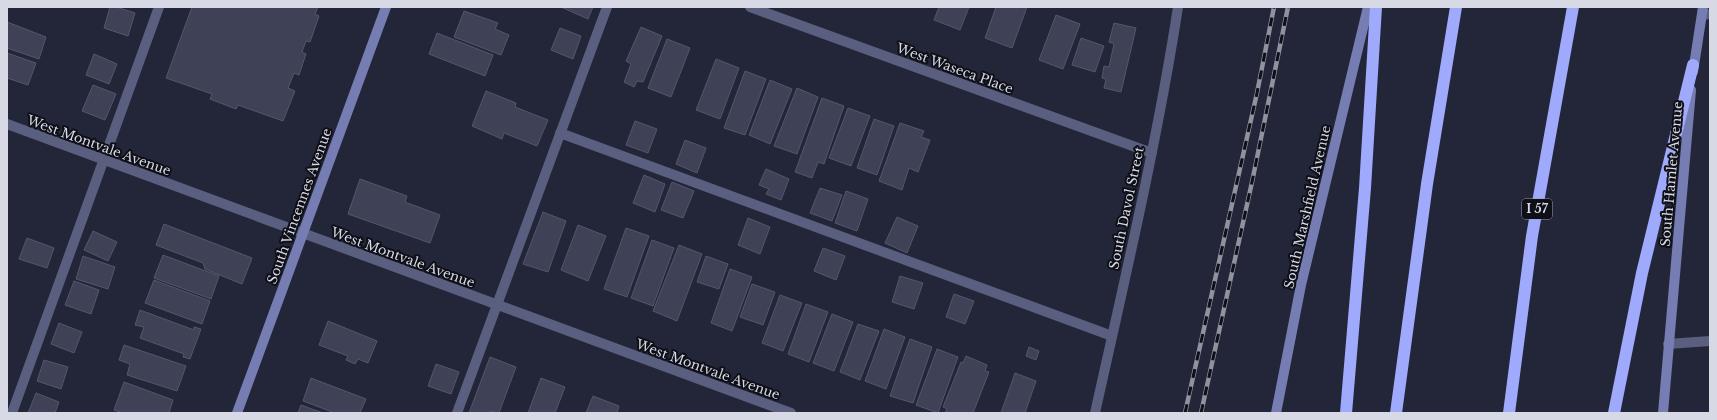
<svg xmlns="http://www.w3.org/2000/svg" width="1717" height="420" font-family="'Libre Baskerville',serif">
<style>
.building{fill:#3f4256;stroke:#53576b}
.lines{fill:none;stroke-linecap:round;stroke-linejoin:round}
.lane{stroke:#5a5f80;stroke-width:10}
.street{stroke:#5a5f80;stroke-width:10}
.secondary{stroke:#767db2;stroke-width:10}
.highway{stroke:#a0aafc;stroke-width:12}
.rail-casing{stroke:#9092a1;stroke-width:4.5}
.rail{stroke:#0e0f17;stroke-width:3;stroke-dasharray:9;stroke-linecap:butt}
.labels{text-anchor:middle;stroke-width:4;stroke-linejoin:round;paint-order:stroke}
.shield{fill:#0e0f17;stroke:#9b9ca7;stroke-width:1}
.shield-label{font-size:12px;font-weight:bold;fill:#d7d9e5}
.street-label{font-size:13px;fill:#d7d9e5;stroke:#0e0f17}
</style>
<rect width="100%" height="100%" fill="#232638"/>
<path class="building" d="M110,7H116L135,13L128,36L104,28Z
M192,7H318L315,14L319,16L310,42L306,41L302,52L306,54L299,75L294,73L288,88L295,91L283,121L238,105L236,109L210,99L212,94L166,78Z
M561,7H593L588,19Z
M939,7H969L960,30L934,20Z
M996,7H1027L1012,48L985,38Z
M464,11L498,23L495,29L509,35L501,55L454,37Z
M1056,15L1080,24L1063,69L1039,60Z
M7,22L46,37L39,59L7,48Z
M1114,23L1136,28L1121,92L1104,88L1106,79L1102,78L1104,66L1109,67L1114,44L1109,42Z
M641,27L662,36L643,82L637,81L634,87L624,82L631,64L626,61Z
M560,28L581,36L573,59L551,50Z
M437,33L493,55L485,76L429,54Z
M1081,38L1104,46L1095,72L1072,65Z
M667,39L690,48L671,97L648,88Z
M7,53L36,63L28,85L7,78Z
M94,54L117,64L109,84L86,75Z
M716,59L739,68L720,119L696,110Z
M745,71L766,79L745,135L724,128Z
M770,80L792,89L770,144L749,135Z
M93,85L116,94L105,120L82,111Z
M797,88L818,97L797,154L774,146Z
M486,91L516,103L515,107L548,120L537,146L504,133L502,139L472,126Z
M822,98L844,106L824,164L818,162L812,178L795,172Z
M848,108L870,116L851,166L829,158Z
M874,119L894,126L877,175L857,168Z
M635,121L657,129L648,153L626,145Z
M900,123L924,131L921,137L930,140L918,172L909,168L902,190L879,181Z
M685,140L706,148L697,173L676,164Z
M766,169L789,179L781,200L766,194L769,189L759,185Z
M644,175L665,184L655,212L633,203Z
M360,179L407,196L405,202L440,215L430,243L348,214Z
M672,182L694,191L683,218L661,210Z
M820,188L842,195L832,221L810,213Z
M846,191L868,199L857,231L835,223Z
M543,212L566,221L548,272L523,264Z
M897,217L918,226L907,253L885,243Z
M748,218L770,227L760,254L738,245Z
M164,224L252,258L242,284L205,269L203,263L156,245Z
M578,225L606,236L588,281L561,270Z
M626,228L649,236L627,297L604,289Z
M93,231L117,242L108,261L84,250Z
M27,238L54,248L47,268L19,259Z
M652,240L674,248L653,306L631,298Z
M679,245L702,254L677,321L653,311Z
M823,248L845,256L836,280L814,271Z
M163,255L219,276L211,299L154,278Z
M83,256L115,267L108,289L76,279Z
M706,256L728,264L719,289L697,282Z
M730,269L752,277L732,331L711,323Z
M900,276L923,283L914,309L892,302Z
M154,280L210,301L202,324L145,303Z
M74,281L99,290L91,314L65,305Z
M752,284L775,292L763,325L740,317Z
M954,294L974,301L965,324L946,317Z
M780,295L802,303L783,351L762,343Z
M806,304L828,312L809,362L788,354Z
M140,310L194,330V327L201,329L190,359L183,357L184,354L140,338L144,327L135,325Z
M832,314L853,322L834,371L813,363Z
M328,321L377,341L368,363L358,359L355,364L346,360L348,356L319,345Z
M59,323L82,332L74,353L51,344Z
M858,324L879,331L860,380L840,372Z
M884,329L905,337L886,389L865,381Z
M910,339L932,347L913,403L890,396Z
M124,345L186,366L177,391L127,375L130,364L119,360Z
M1029,347L1039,351L1036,360L1026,356Z
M937,349L958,357L938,413L916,405Z
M966,356L987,365L985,371L989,372L973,413H945L947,409L943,407L961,362L963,363Z
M490,357L516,367L499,413L490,411L489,413H469Z
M44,360L68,367L61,389L37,381Z
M436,364L459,372L451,394L428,386Z
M1015,373L1036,381L1025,413H1001Z
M311,378L366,399L360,413H335L303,401Z
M541,378L565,387L555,413H528Z
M124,382L173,400L169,413H123L114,410Z
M36,393L59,402L55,413H28Z
M593,396L619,406L617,413H586Z
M301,405L323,413H298Z"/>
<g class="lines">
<path class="lane" d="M1702,15L1710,14
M560,133L1112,336
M1668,344L1710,341
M12,413L159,7
M457,413L607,7"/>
<path class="street" d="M750,7L1152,153
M7,124L791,413
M1095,413C1125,278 1157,143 1178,7"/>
<path class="secondary" d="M1693,72L1703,7
M237,413L386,7
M1276,413L1301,285L1368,7
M1663,413L1691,90"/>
<path class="highway" d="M1346,413L1365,188L1376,7
M1396,413L1427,184L1456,7
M1509,413L1532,236L1573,7
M1614,413L1642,273L1693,65"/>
<defs>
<path id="rail" d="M1185,413L1257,93L1274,7
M1201,413L1252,182L1288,7"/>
</defs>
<use href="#rail" class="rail-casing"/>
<use href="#rail" class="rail"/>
</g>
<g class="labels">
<rect class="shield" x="1522" y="199" width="30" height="20" rx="3"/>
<g class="shield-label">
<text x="1537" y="213">I 57</text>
</g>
<g class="street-label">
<text transform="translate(955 68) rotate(20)" y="5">West Waseca Place</text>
<text transform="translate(99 145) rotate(20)" y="5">West Montvale Avenue</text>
<text transform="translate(1671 174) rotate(-85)" y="5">South Hamlet Avenue</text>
<text transform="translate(299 206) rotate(-70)" y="5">South Vincennes Avenue</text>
<text transform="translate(1307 207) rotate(-77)" y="5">South Marshfield Avenue</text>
<text transform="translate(1126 208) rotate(-78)" y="5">South Davol Street</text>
<text transform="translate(403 257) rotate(20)" y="5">West Montvale Avenue</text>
<text transform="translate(708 369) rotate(20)" y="5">West Montvale Avenue</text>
</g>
</g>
<rect width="1717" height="420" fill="none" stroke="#d7d9e5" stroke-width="16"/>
</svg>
